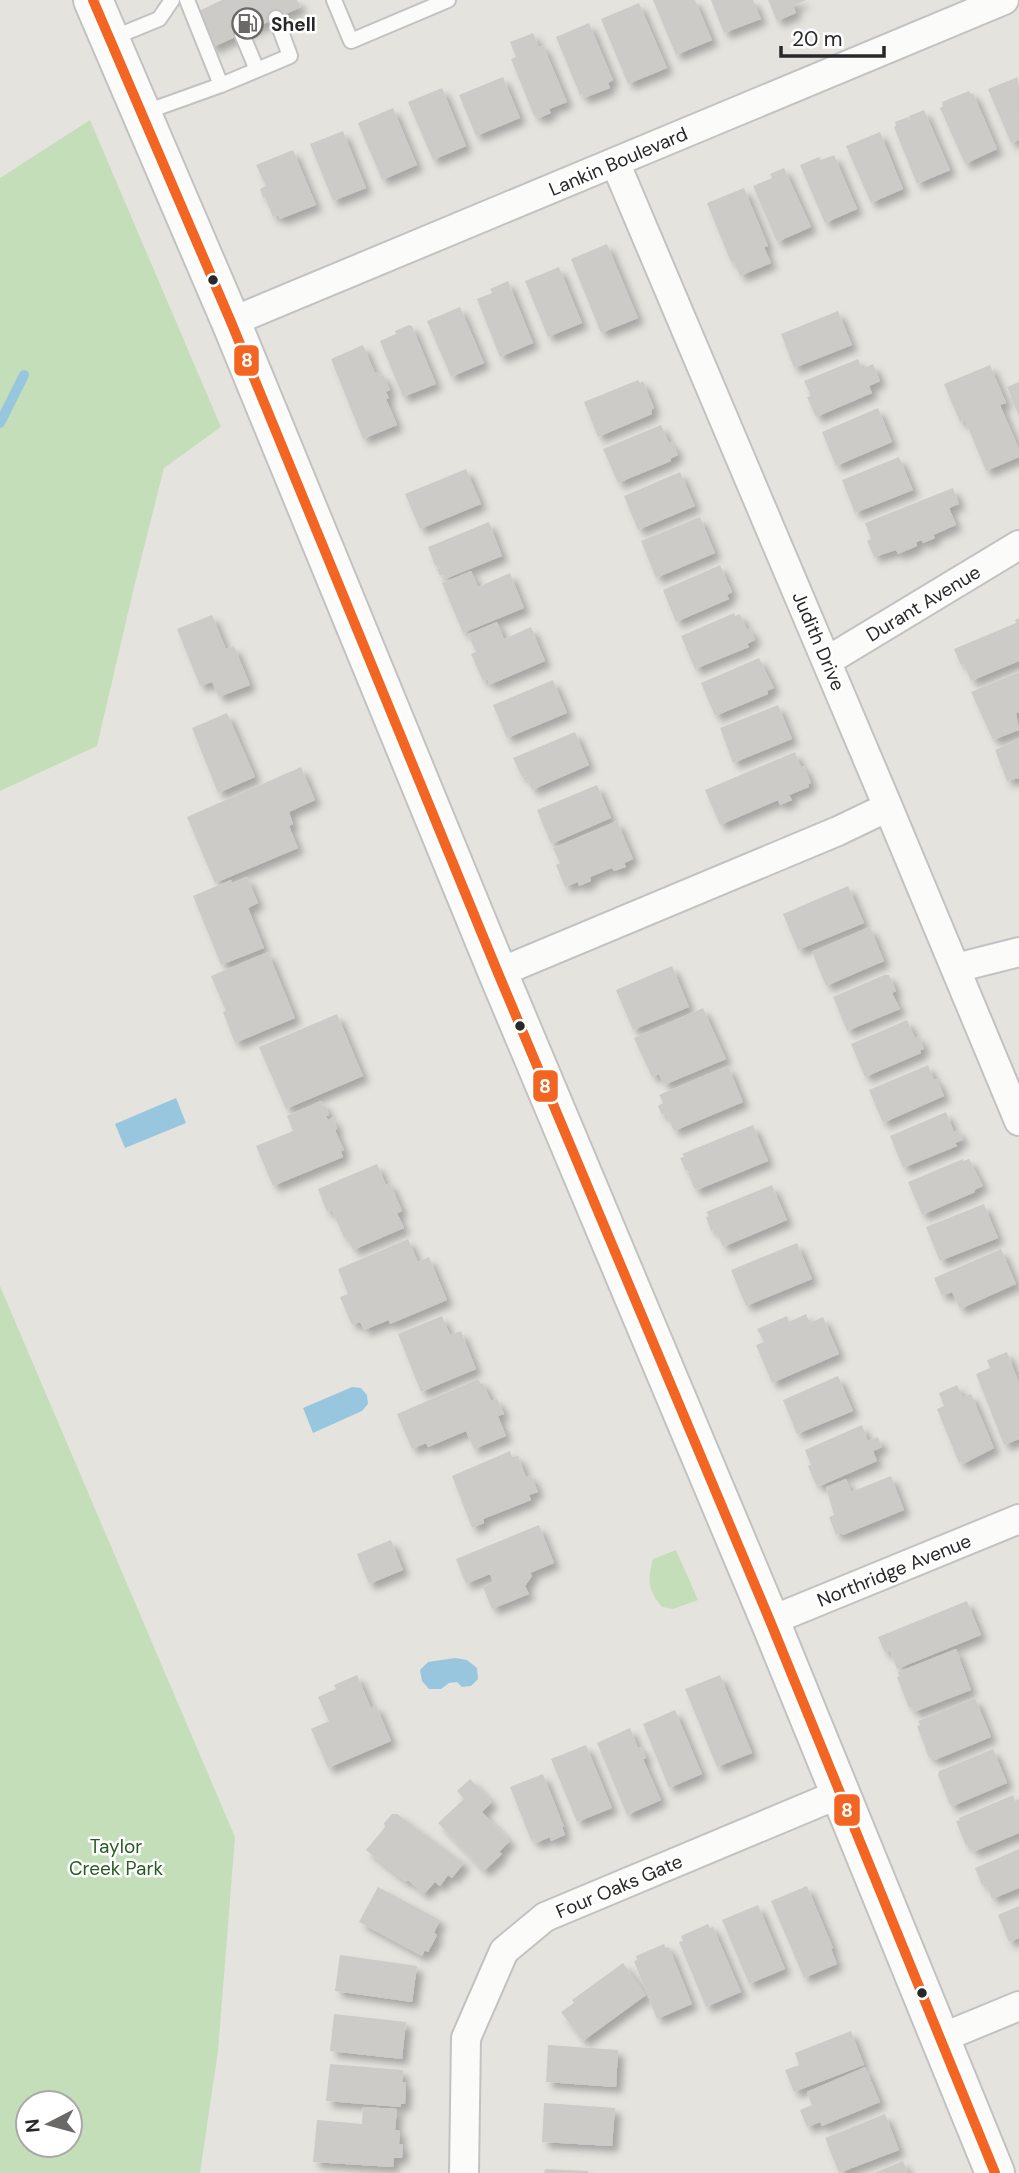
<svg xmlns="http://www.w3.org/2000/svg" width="1019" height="2173" font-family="'DM Sans',sans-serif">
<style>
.green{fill:#c5deba;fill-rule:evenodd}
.water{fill:#99c6df}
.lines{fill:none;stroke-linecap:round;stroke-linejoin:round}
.stream{stroke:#99c6df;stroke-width:10}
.building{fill:#cccbc7;filter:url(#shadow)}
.lane-casing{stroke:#c3c2c3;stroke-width:18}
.street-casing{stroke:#c3c2c3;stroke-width:32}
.secondary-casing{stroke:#c3c2c3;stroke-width:42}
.lane{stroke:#fbfbfa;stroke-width:14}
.street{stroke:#fbfbfa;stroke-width:28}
.secondary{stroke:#fbfbfa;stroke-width:38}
.bus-1-casing{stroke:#fff;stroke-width:16}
.bus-1{stroke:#f26522;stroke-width:10}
.bus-dot{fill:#282828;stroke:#fff;stroke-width:2.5}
.labels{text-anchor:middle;stroke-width:5;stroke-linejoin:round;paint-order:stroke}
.poi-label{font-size:19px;font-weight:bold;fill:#282828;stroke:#fff;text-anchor:start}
.street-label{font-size:19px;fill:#282828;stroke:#fff}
.park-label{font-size:19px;fill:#275b21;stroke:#fff}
.line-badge{stroke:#fff;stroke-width:2.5}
.badge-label{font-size:19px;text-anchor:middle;font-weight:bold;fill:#fff}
</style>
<defs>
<filter id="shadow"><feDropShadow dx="6" dy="6" stdDeviation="3.5" flood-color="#0004"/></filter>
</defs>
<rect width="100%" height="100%" fill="#e5e3de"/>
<path class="green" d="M90,120L221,427L164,468L135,583L97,746L0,791V178Z
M0,1286L235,1837L218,2051L200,2173H0ZM28,2103H70V2145H28Z
M676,1550L698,1600L673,1609L662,1607C648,1591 647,1580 653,1559Z"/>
<path class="water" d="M176,1098L186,1123L125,1148L115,1124Z
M352,1387L361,1388L367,1395L368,1404L362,1411L313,1433L303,1408Z
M455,1658L467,1660L477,1668L478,1679L471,1686L462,1687L457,1682L449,1683L441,1689H429L422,1681L420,1670L428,1662Z"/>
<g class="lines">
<path class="stream" d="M0,423L24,375"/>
</g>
<path class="building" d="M222,0H297L301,7L211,48L197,12Z
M653,0H695L712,40L676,55Z
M711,0H753L761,19L724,33Z
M768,0H806L793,6L796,13L777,21Z
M639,3L667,68L628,84L601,19Z
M589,23L613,80L608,83L610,88L584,98L582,94L580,95L556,37Z
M533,33L539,47L543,45L567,102L549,109L551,113L539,118L537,115L534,116L511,59L516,57L510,42Z
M503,77L520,118L476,136L459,95Z
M1018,77L1019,140L1011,143L988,89Z
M442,88L466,146L433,160L408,102Z
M969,91L971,94L973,93L997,149L965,164L940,108L943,106L942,102Z
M393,108L417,165L382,180L358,123Z
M924,110L950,170L917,184L894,127L896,126L895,122L908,117L910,121L909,116Z
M343,131L366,188L333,201L310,144Z
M880,132L903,189L871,203L846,146Z
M293,150L316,205L280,219L278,215L273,217L265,197L263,198L260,189L266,186L256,165Z
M834,155L857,209L825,223L800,165L819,157L821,160Z
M784,168L811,227L777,242L753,186L772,178L770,174Z
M744,188L768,246L764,247L771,263L740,276L734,261L731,262L707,203Z
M607,244L638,318L601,333L571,259Z
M559,267L582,323L548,337L525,281Z
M508,281L533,343L500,357L477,299L492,293L490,289Z
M460,307L484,363L451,377L427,321Z
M838,311L852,345L794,368L781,334Z
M409,325L412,326L436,384L403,397L380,341L396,334L395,331Z
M363,345L375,373L378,372L380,376L383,375L390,390L386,392L389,398L386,399L397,425L363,439L331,359Z
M858,359L862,369L873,364L880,381L869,386L872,393L816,417L807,397L811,396L804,381Z
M990,365L1006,403L1000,405L1019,449V457L986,471L965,420L960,422L944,384Z
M638,380L640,383L643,381L654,408L651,410L652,414L598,437L584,402Z
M1019,382V416L1007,387Z
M878,408L892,442L836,466L822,432Z
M661,425L669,443L672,442L678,455L670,459L671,461L618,483L603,449Z
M899,457L913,490L855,513L842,480Z
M466,469L481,504L420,529L405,494Z
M680,472L695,506L638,530L624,496Z
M953,488L959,504L949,508L956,525L933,535L935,538L923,543L922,540L916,542L917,546L898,554L896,550L874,557L867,541L871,539L865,523Z
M700,517L715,553L656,578L641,541Z
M489,522L502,556L445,579L443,575L440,576L437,569L440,568L439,564L435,566L428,547Z
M720,565L732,592L727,595L729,599L676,622L663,590Z
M471,571L478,587L510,573L524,608L463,633L442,583Z
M734,613L735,616L740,614L747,630L750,628L755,640L747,644L749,647L695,669L681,636Z
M212,615L226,649L234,646L250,685L219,697L212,682L200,686L177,629Z
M1019,618V661L971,681L964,664L961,665L954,649L1016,623L1015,620Z
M497,622L504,639L531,627L545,661L489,685L488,679L483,681L471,654L476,652L468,634Z
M759,658L774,688L767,691L768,694L715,716L701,683Z
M1019,672V712L1016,713L1019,730L993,740L971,692Z
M553,680L567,713L507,738L493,705Z
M778,705L792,739L733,763L720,728Z
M227,713L255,777L218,793L192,728Z
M575,732L589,765L532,790L526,776L522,777L513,758Z
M1019,739V778L1007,781L995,750Z
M795,752L801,767L804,766L811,783L808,784L809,787L789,795L792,800L780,805L778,800L720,825L705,790Z
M301,767L315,800L289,812L293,824L289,826L298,848L215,883L187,817Z
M597,785L611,818L551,844L537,810Z
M617,821L633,859L624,863L626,867L614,871L612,868L590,877L591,881L579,886L578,882L565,887L556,865L560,863L553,848Z
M247,877L258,903L248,908L264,948L221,965L193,896L231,880L232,883Z
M848,886L864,923L798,950L783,914Z
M870,927L884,961L826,986L812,952Z
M268,952L295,1018L235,1043L223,1012L226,1011L211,976Z
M672,966L689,1007L633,1030L616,990Z
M884,975H889L896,991L892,993L900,1009L847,1031L833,997Z
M703,1008L726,1059L664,1085L659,1074L652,1077L634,1038Z
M337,1014L363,1076L286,1109L259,1047Z
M907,1020L915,1038L919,1036L924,1049L920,1050L921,1053L865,1077L851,1044Z
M928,1065L934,1080L937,1079L944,1096L883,1123L869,1090Z
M728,1066L743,1102L674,1131L666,1113L662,1115L658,1106L663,1103L659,1095Z
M321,1101L322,1106L325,1105L329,1115L326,1116L328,1120L333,1117L337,1129L335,1130L344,1150L341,1151L343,1157L273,1186L256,1146L293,1131L287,1116Z
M946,1112L954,1132L958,1130L963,1140L955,1143L957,1146L903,1168L890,1136Z
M753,1125L768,1161L697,1190L694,1188L688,1173L691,1171L690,1169L686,1171L680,1158L684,1157L682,1154Z
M963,1159V1161L969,1159L983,1186L974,1190L975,1192L922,1215L908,1182Z
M377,1164L386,1185L390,1183L402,1211L397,1213L404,1228L353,1250L347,1237L344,1238L332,1210L327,1212L318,1189Z
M772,1185L787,1220L723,1247L715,1229L711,1231L706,1217L709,1216L706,1212Z
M984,1204L998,1238L940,1261L926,1227Z
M408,1239L418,1262L429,1257L447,1300L390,1324L389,1320L364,1330L360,1322L352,1325L340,1297L348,1294L338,1269Z
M797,1243L812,1279L746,1306L731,1270Z
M1001,1249L1016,1284L960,1309L952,1292L942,1296L934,1278Z
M806,1314L810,1323L823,1317L839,1354L772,1383L756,1345L764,1342L757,1329L787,1316L789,1322Z
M442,1316L450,1335L461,1331L476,1369L421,1392L398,1334Z
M1007,1352L1019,1383V1439L1004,1445L976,1374L990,1368L987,1360Z
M838,1376L853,1411L797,1434L783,1400Z
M478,1379L481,1384L483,1383L491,1401L497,1399L504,1414L498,1416L506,1436L474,1449L466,1431L428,1447L426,1443L412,1449L397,1414Z
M957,1385L963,1397L971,1394L994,1448L963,1464L962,1461L959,1463L937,1409L944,1406L939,1393Z
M862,1425L868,1441L878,1437L882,1447L873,1451L877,1461L820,1486L819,1484L816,1485L808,1466L811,1465L805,1450Z
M510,1451L512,1457L518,1456L526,1477L531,1475L538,1492L529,1495L531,1500L483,1519L484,1523L472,1528L452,1476Z
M891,1476L904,1510L843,1535L842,1533L836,1535L829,1517L834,1515L826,1487L846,1479L851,1492Z
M539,1525L554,1563L530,1573L532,1576L525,1586L529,1594L492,1609L483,1587L493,1582L490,1574L466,1584L456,1559Z
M391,1540L403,1570L369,1584L357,1554Z
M967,1601L981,1635L897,1669L890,1650L885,1653L878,1637Z
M956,1649L971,1690L914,1712L912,1707L909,1708L897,1677L899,1676L898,1672Z
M357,1675L371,1708L376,1705L391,1741L328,1768L311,1729L329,1721L318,1697L336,1689L334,1685Z
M720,1675L752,1753L717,1767L685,1689Z
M975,1698L991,1737L935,1760L933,1756L929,1758L917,1726L920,1725L918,1721Z
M675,1710L702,1774L669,1788L643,1724Z
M630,1728L638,1748L641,1747L646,1758L643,1759L661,1800L627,1815L597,1743Z
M586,1745L612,1808L577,1822L551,1759Z
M993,1749L1007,1783L953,1806L950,1805L938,1775L939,1771Z
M543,1774L564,1827H562L565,1835L551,1841L550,1837L536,1843L534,1839L531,1840L510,1787Z
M470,1779L492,1802L482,1812L510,1841L499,1852L502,1854L484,1871L438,1823L464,1799L457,1791Z
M1013,1795L1015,1801L1019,1799V1833L973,1852L970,1844L966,1846L956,1821L960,1820L959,1818Z
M392,1814H397L464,1863L452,1878L448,1875L440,1886L435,1882L424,1894L408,1880L406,1882L366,1850L385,1827L384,1823Z
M1019,1849V1888L992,1899L986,1883L982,1885L975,1868Z
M807,1886L833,1948L831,1949L837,1964L804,1978L771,1901Z
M378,1887L440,1920L434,1933L437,1935L428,1952L425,1950L422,1956L359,1922Z
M758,1905L785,1969L749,1984L722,1920Z
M1019,1906V1938L1009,1942L998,1915Z
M708,1924L710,1928L713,1927L741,1992L706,2007L679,1942L683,1941L681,1936Z
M664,1944L666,1948L669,1947L692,2004L657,2019L634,1961L637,1960L636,1956Z
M340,1955L417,1966L412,2002L335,1991Z
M623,1963L646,1995L583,2041L561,2012L574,2003L572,2000Z
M334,2014L406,2022L402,2059L330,2051Z
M851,2031L864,2065L794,2092L785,2070L799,2065L795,2053Z
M548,2045L618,2050L616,2087L546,2082Z
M330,2064L403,2070L402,2082H406L405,2104H401V2107L326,2101Z
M865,2067L880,2102L822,2126L820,2122L807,2127L800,2110L812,2105L807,2092Z
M544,2103L615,2108L612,2146L542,2142Z
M363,2107L397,2109L395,2130H400L399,2144H403L402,2158H394L393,2167L313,2162L317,2120L362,2124Z
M885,2114L899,2150L839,2173L825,2138Z
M903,2161L908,2173H874Z
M545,2169L588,2171V2173H544Z"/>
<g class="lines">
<defs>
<path id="lane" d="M187,0L221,85L257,70
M334,0L351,41L448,0
M242,34L257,70L290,56L276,18
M110,39L159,19L172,0
M143,113L221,85"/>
<path id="street" d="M615,162L888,807L1019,1121
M231,322L1004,0
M827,661L1019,545
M956,968L1019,952
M498,973L838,831L888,807
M770,1621L1019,1519
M939,2039L1019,2006
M464,2173L466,2038L504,1951L545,1917L839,1794"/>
<path id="secondary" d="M93,0L231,322L498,973L770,1621L995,2173"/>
</defs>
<use href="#lane" class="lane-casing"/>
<use href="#street" class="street-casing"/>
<use href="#secondary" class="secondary-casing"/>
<use href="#lane" class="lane"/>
<use href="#street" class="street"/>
<use href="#secondary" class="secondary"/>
<defs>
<path id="bus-1" d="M93,0L231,322L498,973L770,1621L995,2173"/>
</defs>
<use href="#bus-1" class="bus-1-casing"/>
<use href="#bus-1" class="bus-1"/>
</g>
<defs>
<symbol id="fuel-ring" viewBox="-11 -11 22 22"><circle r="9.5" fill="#fff" stroke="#6a6968" stroke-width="1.5"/><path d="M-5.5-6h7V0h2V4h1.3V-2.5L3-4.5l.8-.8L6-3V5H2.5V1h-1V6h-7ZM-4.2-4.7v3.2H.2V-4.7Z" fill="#6a6968"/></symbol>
</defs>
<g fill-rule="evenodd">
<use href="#fuel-ring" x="230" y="6" width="35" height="35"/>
</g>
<g class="bus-dot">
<circle cx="213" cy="280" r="6"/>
<circle cx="520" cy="1026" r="6"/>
<circle cx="922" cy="1993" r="6"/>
</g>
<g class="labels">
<g class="poi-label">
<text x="271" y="31">Shell</text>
</g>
<g class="street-label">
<text transform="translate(618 161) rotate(-23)" y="7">Lankin Boulevard</text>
<text transform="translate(923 603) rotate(-31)" y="7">Durant Avenue</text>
<text transform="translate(819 641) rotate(67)" y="7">Judith Drive</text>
<text transform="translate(894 1570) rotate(-22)" y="7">Northridge Avenue</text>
<text transform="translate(619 1886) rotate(-23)" y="7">Four Oaks Gate</text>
</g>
<g class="park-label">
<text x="116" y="1853">Taylor<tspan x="116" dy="22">Creek Park</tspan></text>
</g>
</g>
<g class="line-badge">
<rect x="233" y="344" width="27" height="33" rx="7" fill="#f26522"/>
<rect x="532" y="1069" width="27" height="34" rx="7" fill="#f26522"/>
<rect x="833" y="1793" width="28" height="34" rx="7" fill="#f26522"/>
</g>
<g class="badge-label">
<text x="247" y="367">8</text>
<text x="545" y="1093">8</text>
<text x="847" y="1817">8</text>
</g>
<g transform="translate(49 2124) rotate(264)"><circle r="33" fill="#ffffff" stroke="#a9a9a9" stroke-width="2"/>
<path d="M0-5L12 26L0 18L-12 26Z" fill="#6a6968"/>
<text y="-10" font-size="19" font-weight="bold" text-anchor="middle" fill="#282828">N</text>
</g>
<path d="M781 46v10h103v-10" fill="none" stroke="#282828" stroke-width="3.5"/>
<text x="792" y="46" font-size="21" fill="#282828" stroke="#ffffff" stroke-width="5" paint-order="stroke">20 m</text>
</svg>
